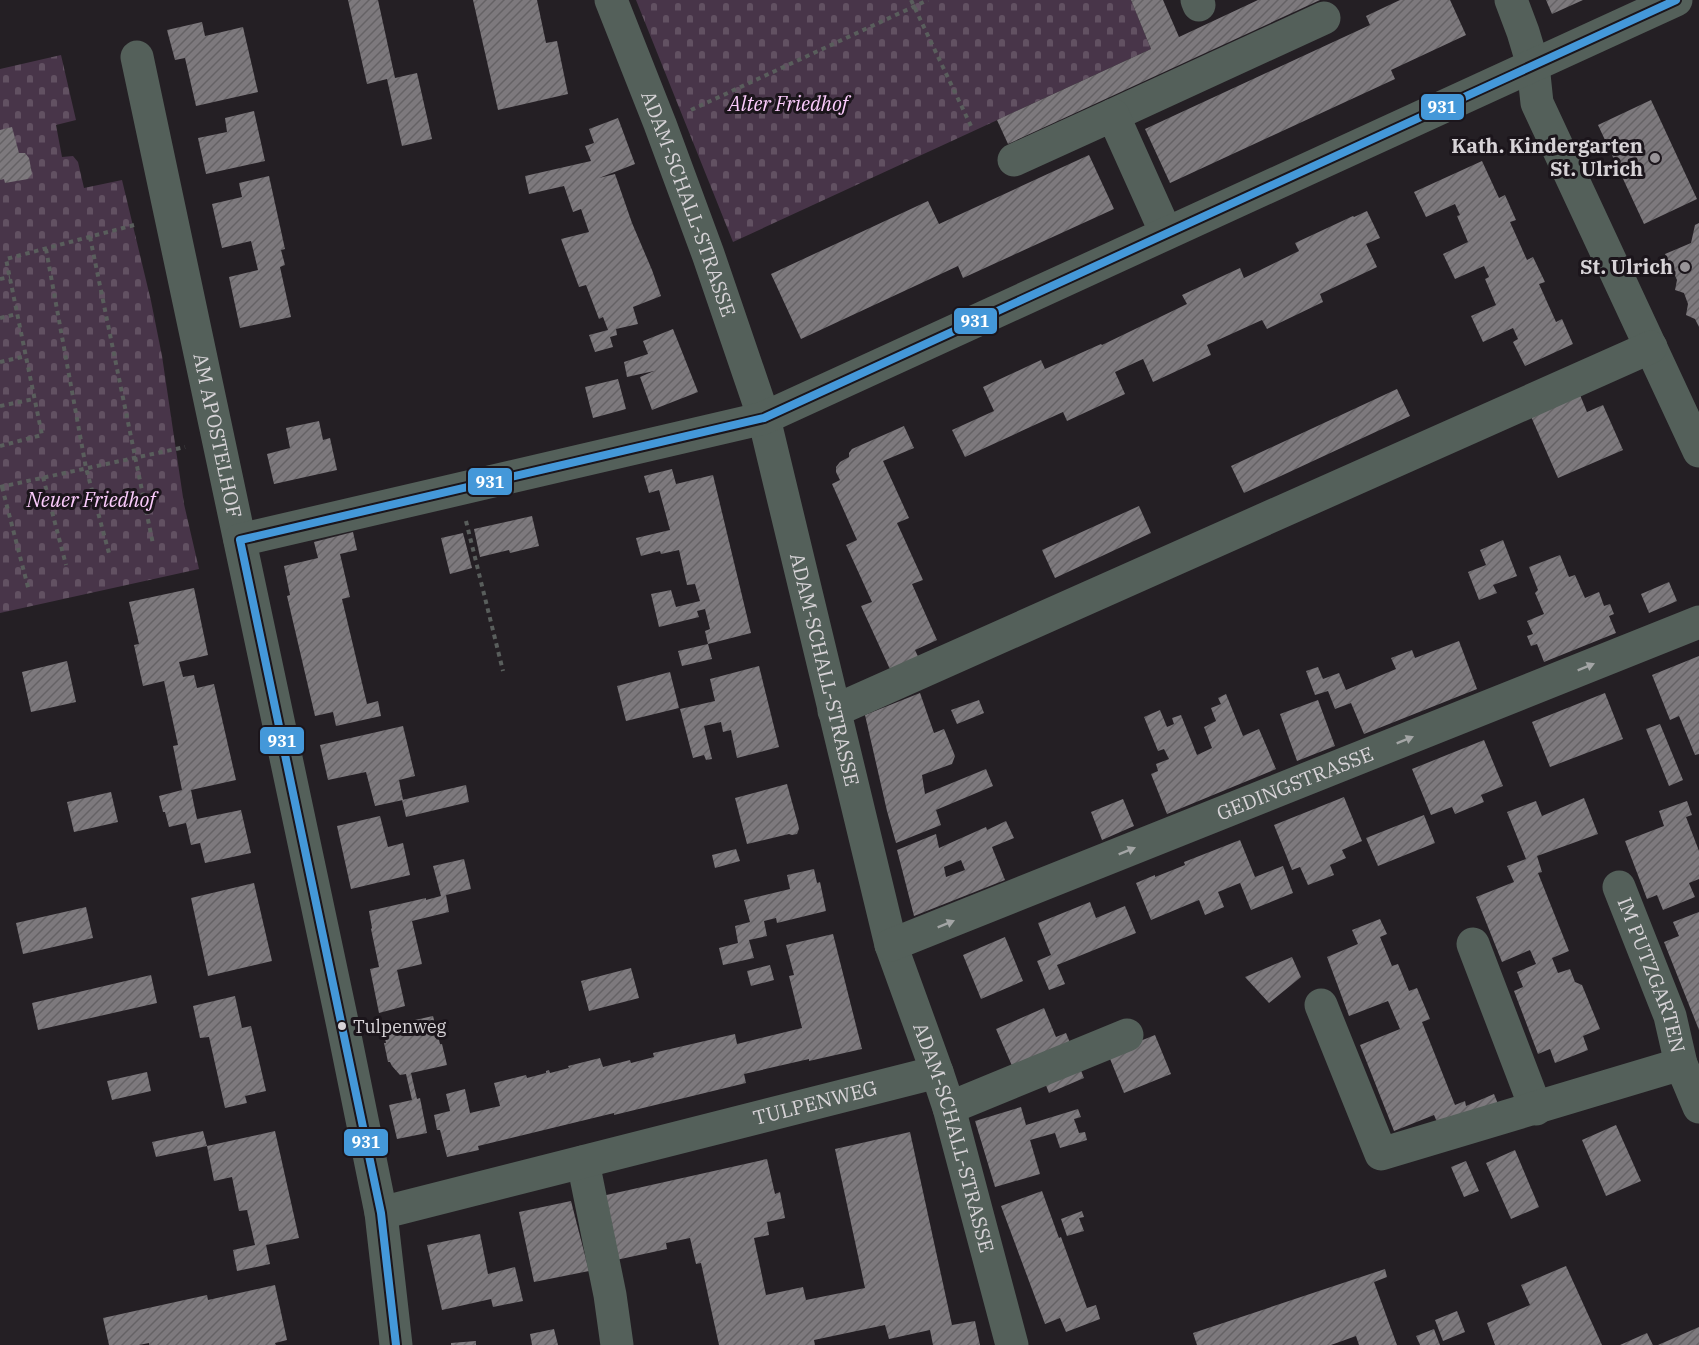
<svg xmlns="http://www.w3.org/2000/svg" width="1699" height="1345" font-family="'IBM Plex Serif',serif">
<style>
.cemetery{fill:url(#cemetery-stones)}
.building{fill:url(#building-hatch);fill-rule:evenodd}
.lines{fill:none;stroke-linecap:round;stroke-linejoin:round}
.path{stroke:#595e5c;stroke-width:4;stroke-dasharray:4.5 4.5;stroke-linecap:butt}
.minor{stroke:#54605a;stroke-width:33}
.bus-1-casing{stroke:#1b151b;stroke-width:12}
.bus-1{stroke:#4498d9;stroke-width:8}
.oneway{fill:#a3a5a5}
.poi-dot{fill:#989498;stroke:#1b151b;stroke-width:2}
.bus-dot{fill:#d7d3d7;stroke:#1b151b;stroke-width:2}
.labels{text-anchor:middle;stroke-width:6;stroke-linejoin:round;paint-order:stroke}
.bus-label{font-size:18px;fill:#d7d3d7;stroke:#1b151b;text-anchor:start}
.park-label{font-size:20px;font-style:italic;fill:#fcccfd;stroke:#1b151b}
.poi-label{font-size:20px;font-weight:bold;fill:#d7d3d7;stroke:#1b151b;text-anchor:end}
.street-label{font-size:20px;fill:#d7d3d7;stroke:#1b151b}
.line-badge{stroke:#1b151b;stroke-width:2}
.badge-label{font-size:16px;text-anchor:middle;font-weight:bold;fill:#fff}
</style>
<defs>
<pattern id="cemetery-stones" width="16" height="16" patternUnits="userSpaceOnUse" patternTransform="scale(1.5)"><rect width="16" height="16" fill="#483549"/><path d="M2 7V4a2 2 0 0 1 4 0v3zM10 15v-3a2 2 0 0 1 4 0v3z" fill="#625162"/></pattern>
<pattern id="building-hatch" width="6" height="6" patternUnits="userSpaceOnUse" patternTransform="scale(1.5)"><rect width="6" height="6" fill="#7d797d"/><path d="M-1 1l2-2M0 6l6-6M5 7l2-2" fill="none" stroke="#656265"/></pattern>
</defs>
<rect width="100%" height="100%" fill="#241f24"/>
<path class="cemetery" d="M636,0H1131L1151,49L733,242Z
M61,55L76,120L56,125L62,157L73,156L78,162L84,188L122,180L151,301L162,356L184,504L199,569L0,613V69Z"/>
<path class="building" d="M348,0H378L395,78L417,73L432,139L402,146L387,79L367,84Z
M473,0H537L546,43L557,41L568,94L498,110Z
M1131,0H1163L1179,37L1258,0H1320L1008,144L997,120L1151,49Z
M1400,0H1450L1466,35L1391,70L1395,79L1170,183L1145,129L1370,25L1366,16Z
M1546,0H1583L1552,14Z
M202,22L205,36L243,27L258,92L196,106L185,58L175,60L167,30Z
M1651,100L1697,199L1644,224L1598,125Z
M254,111L265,161L206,174L198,138L227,132L225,118Z
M618,118L635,164L599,178L615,174L632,223L652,270L661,296L633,307L638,324L616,329L617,335L610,337L613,347L595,352L589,335L608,330L603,317L599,319L586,285L579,287L561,239L589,232L581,209L573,212L564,186L529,194L525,176L591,161L585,146L594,143L589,129Z
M12,127L19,153H25L29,158L32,174L28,179L5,183L4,179L0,180V130Z
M1089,155L1114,209L963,278L958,266L801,339L771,274L928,201L939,224Z
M1482,161L1499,198L1505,195L1516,220L1510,222L1527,260L1533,257L1545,282L1539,284L1556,322L1562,319L1573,344L1525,366L1513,342L1518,339L1513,328L1483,342L1471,316L1496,305L1485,279L1489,277L1484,266L1455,279L1443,254L1468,242L1457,216L1460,215L1455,204L1426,217L1414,192Z
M269,176L285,249L281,250L285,265L280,267L291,317L240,328L229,277L258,270L251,241L222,248L212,204L242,197L239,183Z
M1367,211L1380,238L1366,244L1377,267L1320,294L1323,302L1267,329L1262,320L1207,345L1211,355L1153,382L1143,359L1115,372L1125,394L1067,421L1063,412L965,457L952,430L994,411L983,387L1041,360L1045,369L1101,344L1102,345L1187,304L1182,295L1240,268L1244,278L1299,251L1295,243L1353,216L1354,217Z
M1699,223V327L1695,319L1686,315L1688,304L1684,293L1675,290L1677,280L1665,254L1691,243L1695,225Z
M673,329L698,392L652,410L640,377L654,371L627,377L624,362L648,354L643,341Z
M618,379L626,409L593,418L585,387Z
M1397,389L1410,416L1244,493L1231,466Z
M1578,390L1587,412L1603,405L1623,450L1558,478L1529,412Z
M319,421L323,440L330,438L337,470L274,484L267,454L290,448L286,428Z
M904,426L914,448L883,461L909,518L897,523L923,580L912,584L937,640L915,650L922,665L894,678L861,606L872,602L846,545L857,540L832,484L840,480L836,472V467L840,462L849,457V453L852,449Z
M672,469L676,484L713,475L751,633L708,644L712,659L682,666L678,651L708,644L705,631L710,629L705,609L697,611L699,617L659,627L651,594L671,590L676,607L700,601L695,584L687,585L679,550L661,554L660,551L641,556L636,538L670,530L659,490L649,493L644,476Z
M1139,506L1151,533L1055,578L1042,550Z
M532,516L539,546L510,553L509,550L480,557L474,529Z
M353,532L357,550L340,554L350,597L342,599L367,704L378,701L381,716L336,726L333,712L315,716L287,596L290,595L284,566L318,558L314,542Z
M463,533L472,568L450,574L441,538Z
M1503,540L1517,576L1493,585L1497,593L1479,600L1468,572L1486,565L1480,550Z
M1560,555L1569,577L1575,575L1585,598L1599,592L1604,606L1610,604L1614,614L1609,616L1616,633L1544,662L1537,644L1531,646L1527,636L1533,634L1527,621L1544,614L1535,593L1538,590L1529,567Z
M1669,582L1677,601L1649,613L1641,594Z
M194,588L208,655L179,662L183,677L194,675L197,688L214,684L236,780L191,790L194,805L197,819L241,810L251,853L205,863L200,843L191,845L186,823L169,827L165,812H163L159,796L182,790L173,746L178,745L164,681L143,686L134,645L139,644L129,602Z
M1459,641L1477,689L1364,734L1351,703L1335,709L1328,691L1315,695L1306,671L1318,667L1323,679L1339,673L1346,690L1396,669L1391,658L1412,650L1415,658Z
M1699,656V754L1695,755L1679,716L1670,720L1652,675Z
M67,661L76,702L31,712L22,672Z
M759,666L779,747L737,758L731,730L723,732L721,722L704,726L712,759L706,760L704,755L693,758L680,709L715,701L710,679Z
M670,672L679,708L626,721L617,686Z
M920,693L934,733L944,729L955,756L952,764L922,775L925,794L986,769L993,786L936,810L941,825L896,843L887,811L865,715Z
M1605,693L1623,739L1550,767L1532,722Z
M1226,694L1243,736L1259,729L1276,769L1167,814L1151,774L1158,771L1156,764L1169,759L1164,749L1158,751L1144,717L1160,710L1167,727L1174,724L1172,718L1181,715L1197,755L1212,748L1204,727L1216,721L1211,708L1221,704L1218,698Z
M979,700L984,713L957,724L951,710Z
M1318,700L1335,746L1297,761L1280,714Z
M1660,724L1683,780L1669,786L1646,729Z
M403,726L415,776L399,780L403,800L375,806L366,772L328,780L320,745Z
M1484,740L1503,786L1481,795L1484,802L1455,814L1452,807L1431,815L1412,769Z
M787,784L798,824L799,829L797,834L792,835L789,834L747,844L735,798Z
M466,785L469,802L406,817L402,800Z
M111,792L118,822L74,832L67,802Z
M1344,797L1362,841L1342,850L1346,858L1330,865L1334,875L1308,885L1300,867L1292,870L1274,825Z
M1584,798L1598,834L1537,856L1542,872L1538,873L1569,951L1552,958L1558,973L1570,969L1575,982L1582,985L1600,1029L1583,1036L1588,1050L1555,1063L1550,1049L1538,1054L1514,991L1523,987L1517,972L1536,964L1530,950L1502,962L1476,897L1514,882L1507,866L1526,859L1507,812L1536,801L1542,816Z
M1123,799L1134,826L1102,840L1091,812Z
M1687,801L1692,815L1686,817L1699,851V879L1689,883L1695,897L1663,910L1657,895L1647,899L1625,841L1664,826L1659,811Z
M1424,815L1435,843L1378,866L1366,838Z
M380,816L388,847L403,843L410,875L351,889L337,826Z
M1006,821L1014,838L992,847L1005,880L914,916L897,850L936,834L939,848L986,827L987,830ZM961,860L965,870L946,877L944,867Z
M1240,840L1255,877L1283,866L1293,893L1251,910L1240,883L1218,892L1224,907L1205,915L1199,900L1151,920L1136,883L1155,875V877L1185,865L1184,862Z
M736,849L740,861L715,868L712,855Z
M464,859L471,889L446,895L449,912L412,921L422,964L397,970L405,1006L379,1013L370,969L379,967L371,929L372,928L369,911L426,898V900L441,896L433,866Z
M814,869L817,883L820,882L826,911L777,923L776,918L764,921L767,936L749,940L754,958L723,965L719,948L738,943L735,926L750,922L744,900L790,889L787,875Z
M254,883L272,961L208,976L191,898Z
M1090,902L1096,918L1125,906L1136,933L1057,965L1065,984L1049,990L1037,961L1051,955L1038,923Z
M86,907L93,938L23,954L16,923Z
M1699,912V1030L1664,942L1679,936L1673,922Z
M1380,919L1387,934L1380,937L1392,966L1398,964L1409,991L1417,988L1430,1019L1422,1022L1455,1105L1465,1101L1466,1106L1494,1094L1500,1109L1440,1129L1434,1115L1394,1131L1360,1045L1400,1029L1388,1001L1349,1016L1327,957L1358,944L1352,930Z
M833,934L862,1049L809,1061V1059L744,1074L746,1083L614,1115V1113L507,1139L478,1146L479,1150L447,1157L440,1130H437L434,1115L450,1111L446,1094L465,1089L470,1113L500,1106L494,1083L526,1075L527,1078L546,1073V1071L549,1070L550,1073L569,1068L568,1066L600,1058L603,1067L630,1060L631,1063L654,1057L653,1053L735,1034L737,1044L802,1028L789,976L794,975L786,945Z
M1005,937L1023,981L981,999L963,955Z
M1292,957L1301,977L1269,1003L1245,977Z
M770,965L774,980L751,986L747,971Z
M631,968L639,998L589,1011L581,981Z
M151,975L157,1003L38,1030L32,1003Z
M235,996L242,1028L251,1026L266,1091L245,1096L247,1103L225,1108L209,1037L200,1038L193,1006Z
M1044,1008L1056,1037L1066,1033L1073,1050L1016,1075L996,1029Z
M433,1016L440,1044H442L447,1065L411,1073L417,1099L420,1098L427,1133L397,1139L389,1105L412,1100L406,1074L400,1075L392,1066L390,1062H388L384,1043H386L385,1038L388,1026Z
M1155,1035L1171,1074L1124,1093L1108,1054Z
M1078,1063L1084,1078L1049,1093L1043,1078Z
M147,1072L151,1091L112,1100L107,1081Z
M1021,1107L1026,1125L1078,1109L1081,1117L1074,1119L1079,1133L1085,1132L1087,1140L1060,1148L1055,1133L1030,1140L1040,1174L995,1187L975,1121Z
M1616,1125L1641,1181L1606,1196L1582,1140Z
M203,1131L207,1146L156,1157L152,1142Z
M275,1131L299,1238L266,1245L270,1264L237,1271L233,1250L255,1245L247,1210L239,1211L232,1177L214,1181L207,1146Z
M910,1132L952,1325L975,1321L980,1345H933L930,1330L889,1339L885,1325L814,1340L815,1345H719L701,1263L696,1264L690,1238L666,1243L667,1249L616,1260L602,1196L767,1159L775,1194L780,1192L785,1218L767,1222L769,1235L754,1238L766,1295L803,1287L806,1300L865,1288L835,1149Z
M1515,1150L1539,1207L1511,1219L1486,1163Z
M1466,1161L1479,1191L1464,1197L1451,1167Z
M1042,1191L1059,1238L1061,1237L1087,1308L1096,1305L1100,1319L1066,1332L1060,1318L1045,1324L1001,1206Z
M571,1201L589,1271L534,1282L519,1212Z
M1082,1211L1084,1217L1079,1218L1084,1231L1067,1236L1061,1219Z
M480,1234L488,1274L515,1267L523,1301L493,1307L491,1299L442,1310L427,1245Z
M1566,1266L1602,1345H1495L1487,1323L1530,1305L1521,1285Z
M1385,1269L1387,1277L1374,1282L1397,1345H1359L1356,1336L1331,1345H1197L1193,1333Z
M275,1285L287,1340L275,1343L276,1345H149V1343L139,1345H109L103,1318L207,1295L208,1300Z
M1457,1311L1465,1332L1443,1341L1435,1320Z
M1699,1327V1345H1658Z
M554,1329L558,1345H532L530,1334Z
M1434,1329L1440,1345H1420L1416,1336Z
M1647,1333L1653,1345H1620Z
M476,1341V1345H451V1343Z"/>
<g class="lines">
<path class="path" d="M911,0L971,126
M691,110L928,0
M90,237L153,544
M46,249L86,468L110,557
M0,279L10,277
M0,318L17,314
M0,362L26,356
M0,406L34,399
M0,446L42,435L6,259L138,224
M43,477L66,565
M0,487L185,447
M2,487L29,591
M466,521L503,671"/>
<g class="minor">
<path id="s1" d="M611,0L660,124L708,254L764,418L891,945L937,1072L949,1108L1012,1345"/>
<path d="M1197,0L1199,5"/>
<path d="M1511,0L1523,32L1533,65L1537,103L1699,451"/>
<path id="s2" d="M137,57L343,1026L381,1213L396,1345"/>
<path d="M1113,115L1324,18"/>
<path d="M1014,160L1113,115L1166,233"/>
<path d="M240,540L764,418L1676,0"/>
<path d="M834,711L1651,347"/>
<path id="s3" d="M1619,887L1670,1016L1681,1064"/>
<path d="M1473,944L1536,1109"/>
<path id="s4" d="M891,945L1699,622"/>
<path d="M1321,1005L1381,1154L1681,1064L1699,1107"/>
<path d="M949,1108L1127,1035"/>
<path d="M583,1162L610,1295L617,1345"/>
<path id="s5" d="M381,1213L937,1072"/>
</g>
<defs>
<path id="bus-1" d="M240,540L764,418L1676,0
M240,540L381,1213L396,1345"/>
</defs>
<use href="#bus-1" class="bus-1-casing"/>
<use href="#bus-1" class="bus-1"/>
</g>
<defs><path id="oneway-solid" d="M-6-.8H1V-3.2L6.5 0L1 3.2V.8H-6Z" transform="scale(1.5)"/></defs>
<g class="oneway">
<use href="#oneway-solid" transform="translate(1586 667) rotate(-22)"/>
<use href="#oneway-solid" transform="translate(1405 740) rotate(-22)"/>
<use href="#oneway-solid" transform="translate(1127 851) rotate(-22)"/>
<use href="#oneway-solid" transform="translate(946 924) rotate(-22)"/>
</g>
<g class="poi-dot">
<circle cx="1655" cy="158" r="6"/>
<circle cx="1685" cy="267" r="6"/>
</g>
<circle class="bus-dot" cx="342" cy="1026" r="5"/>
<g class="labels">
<g class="bus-label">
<text x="353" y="1033">Tulpenweg</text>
</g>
<g class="park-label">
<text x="788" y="111">Alter Friedhof</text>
<text x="91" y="507">Neuer Friedhof</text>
</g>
<g class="poi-label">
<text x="1643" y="153">Kath. Kindergarten<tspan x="1643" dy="23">St. Ulrich</tspan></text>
<text x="1673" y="274">St. Ulrich</text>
</g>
<g class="street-label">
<text dy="7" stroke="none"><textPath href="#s1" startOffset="218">ADAM-SCHALL-STRASSE</textPath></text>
<text dy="7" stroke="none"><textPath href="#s2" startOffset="387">AM APOSTELHOF</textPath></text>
<text dy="7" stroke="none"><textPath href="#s1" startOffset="704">ADAM-SCHALL-STRASSE</textPath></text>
<text dy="7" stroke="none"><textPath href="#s4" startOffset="435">GEDINGSTRASSE</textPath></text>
<text dy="7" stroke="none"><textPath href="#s3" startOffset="94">IM PUTZGARTEN</textPath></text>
<text dy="7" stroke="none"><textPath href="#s5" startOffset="448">TULPENWEG</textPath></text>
<text dy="7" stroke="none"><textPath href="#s1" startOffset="1190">ADAM-SCHALL-STRASSE</textPath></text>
</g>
</g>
<g class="line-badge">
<rect x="1420" y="93" width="45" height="28" rx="6" fill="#4498d9"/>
<rect x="953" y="307" width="45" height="28" rx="6" fill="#4498d9"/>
<rect x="467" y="467" width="46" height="29" rx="6" fill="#4498d9"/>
<rect x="259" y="726" width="46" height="29" rx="6" fill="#4498d9"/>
<rect x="343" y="1128" width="46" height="29" rx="6" fill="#4498d9"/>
</g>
<g class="badge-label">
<text x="1442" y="113">931</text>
<text x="975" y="327">931</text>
<text x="490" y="488">931</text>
<text x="282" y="747">931</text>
<text x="366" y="1148">931</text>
</g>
</svg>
